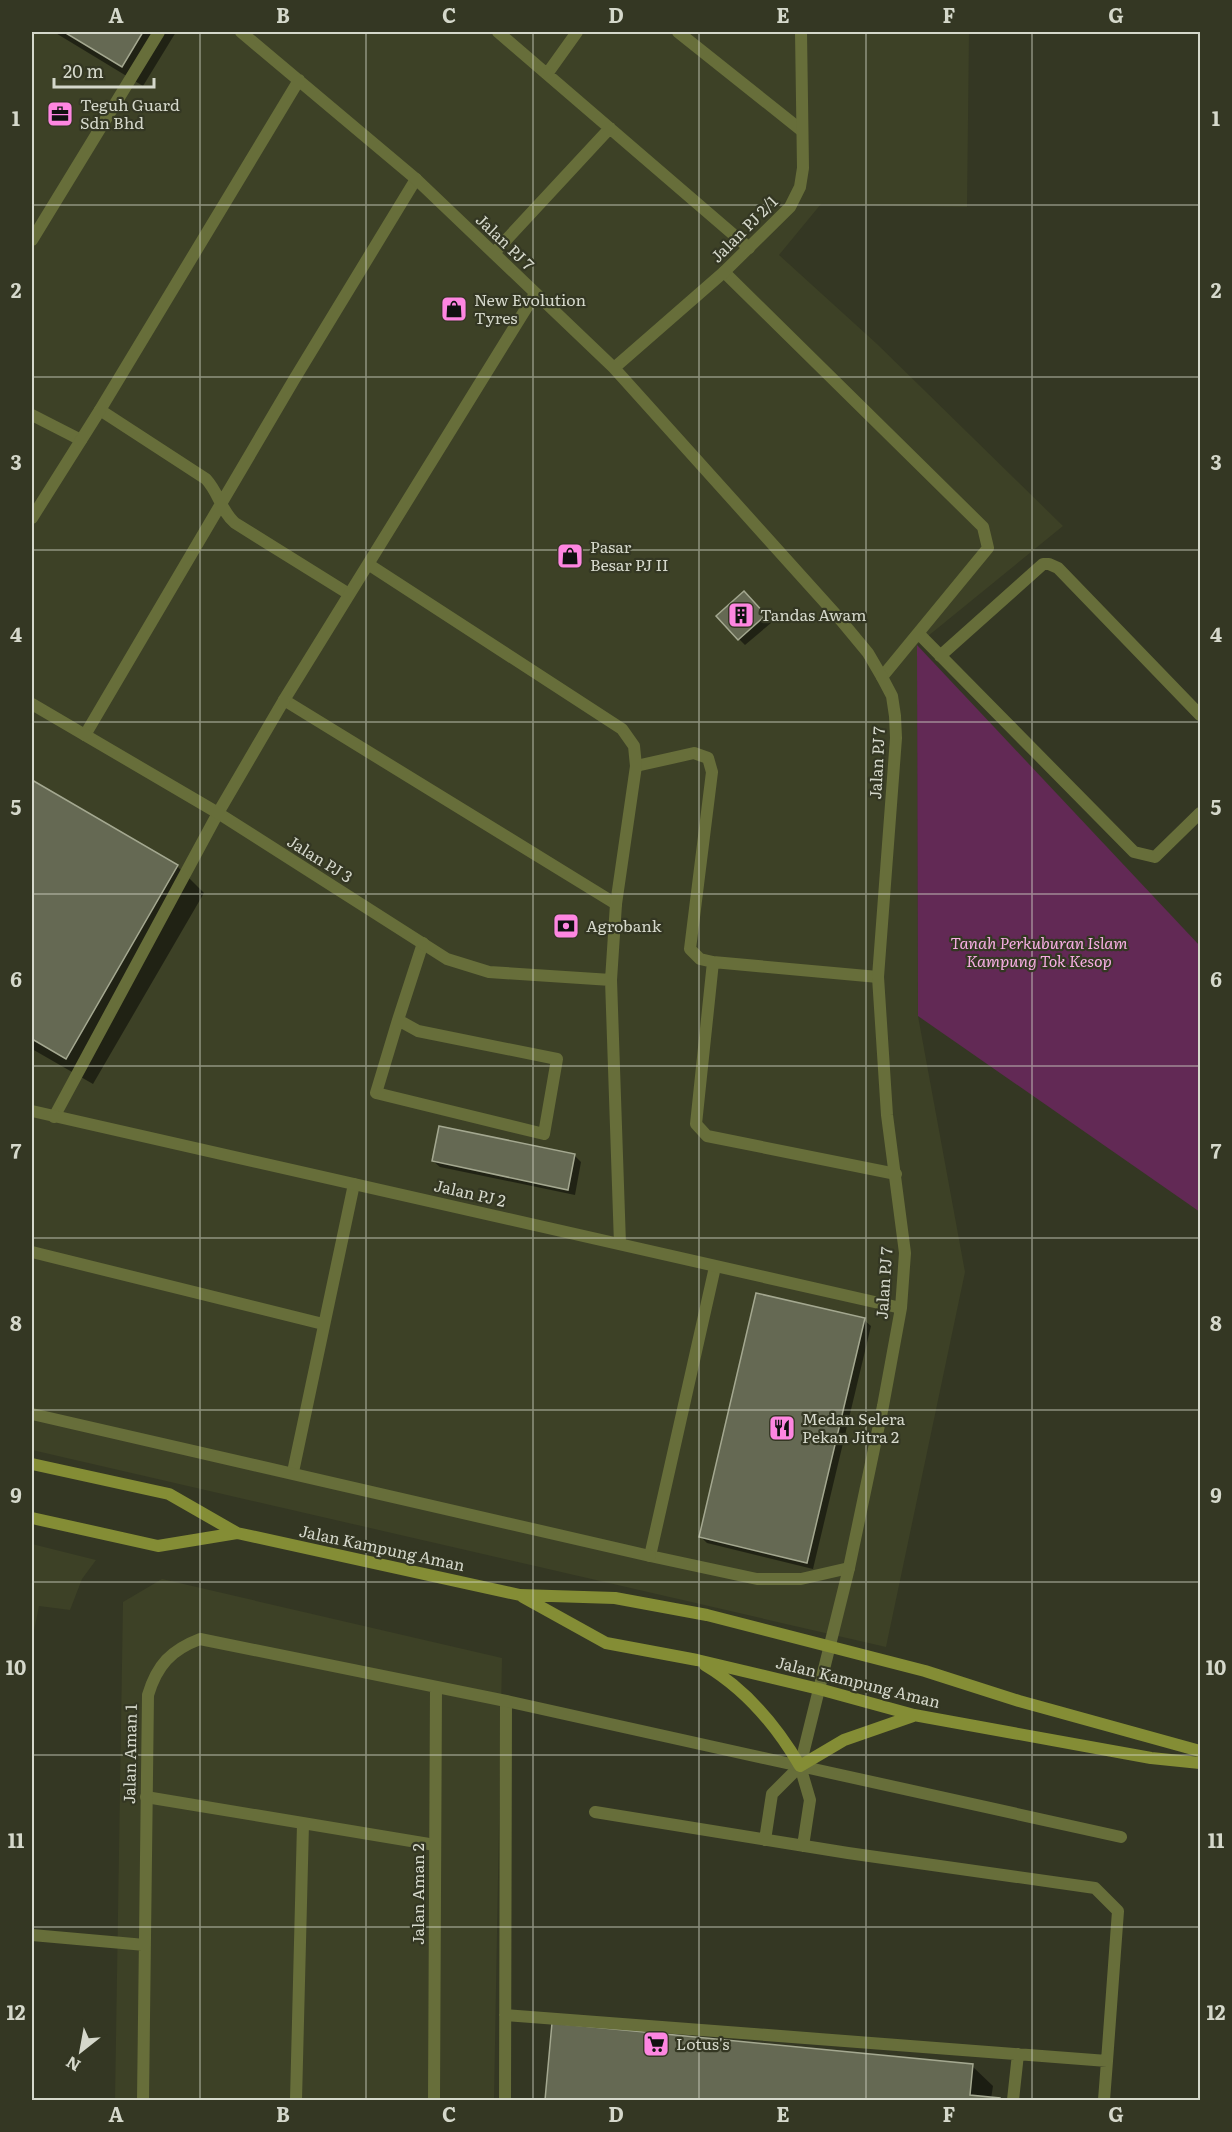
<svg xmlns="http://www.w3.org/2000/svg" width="1232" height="2132" font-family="Literata,serif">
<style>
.built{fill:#3d4126}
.green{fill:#622955}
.shadow{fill:#0007}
.building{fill:#656953;stroke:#a4a890;stroke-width:1.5}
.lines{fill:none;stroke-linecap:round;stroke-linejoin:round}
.lane{stroke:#676e3a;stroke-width:12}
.street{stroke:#676e3a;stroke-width:12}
.secondary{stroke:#848d35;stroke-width:12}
.grid{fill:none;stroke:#d5d8cb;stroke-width:1.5;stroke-opacity:0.55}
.labels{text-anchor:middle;stroke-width:4.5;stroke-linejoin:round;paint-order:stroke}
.poi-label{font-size:16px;fill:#d5d8cb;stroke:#343723;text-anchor:start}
.street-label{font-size:16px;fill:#d5d8cb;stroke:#343723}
.park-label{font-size:16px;font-style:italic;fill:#f7aee3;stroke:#343723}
.neatline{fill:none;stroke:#d5d8cb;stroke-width:2}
.grid-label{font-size:20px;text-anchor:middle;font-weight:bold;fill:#d5d8cb}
</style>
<rect width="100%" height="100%" fill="#343723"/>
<path class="built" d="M32,32H969L967,207L821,204L779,255L877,344L1063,526L917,645L918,1016L965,1272L886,1647L32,1450Z
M32,1544L96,1560L82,1579L70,1610L39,1606L32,1641Z
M162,1579L502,1658L494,2100H115L123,1602Z"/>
<path class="green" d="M917,645L1200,946V1212L918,1016Z"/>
<path class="shadow" d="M54,32H176L143,86Z
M750,600L771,623L745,645L739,639Z
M32,782L177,866L204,893L93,1084L32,1049Z
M575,1156L581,1162L575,1195L440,1167L433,1161Z
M864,1320L871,1326L813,1569L707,1543L701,1537Z
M553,2025L972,2066L993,2086L991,2099L1000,2100H547Z"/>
<path class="building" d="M64,32H143L122,67Z
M744,591L766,615L738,640L716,616Z
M32,780L178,865L66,1059L32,1039Z
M439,1126L575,1154L568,1190L432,1161Z
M756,1293L865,1318L807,1563L699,1537Z
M552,2023L973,2064L970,2095L1000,2098V2100H545Z"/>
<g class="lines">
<path class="lane" d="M498,32L749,248
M678,32L801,130
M547,74L577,32
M32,240L159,32
M494,253L610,128
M724,272L983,527L988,548L882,677
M100,410L206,479C219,493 221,511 235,523L349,594
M32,415L81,440
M919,634L1134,852L1155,857L1200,813
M940,656L1043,564H1049L1058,568L1200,715
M284,700L616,904
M85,735L295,378L416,179
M636,766L694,753L708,758L712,772L690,949L700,959L713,962L878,977
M713,962L696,1124L707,1136L896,1174
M398,1020L376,1093L544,1134L557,1059L418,1031L398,1020L423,943
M54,1117L218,813
M32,1252L323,1324
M715,1267L650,1556L757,1579H801L849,1568
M293,1472L354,1184
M800,1766L1121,1837
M800,1766L810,1800L803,1846
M146,1797L435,1845
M765,1840L772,1794L800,1766
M505,2015L1107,2061L1118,1911L1095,1888L848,1853L595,1812
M296,2100L303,1824
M505,2100L506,1701
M1013,2100L1018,2054
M1104,2100L1107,2061"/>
<path class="street" d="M614,368L724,272L790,207L800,187L803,168L801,32
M32,518L100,410L299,80
M368,564L622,729L634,746L636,766L616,904L611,980L620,1244
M32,704L218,813L447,959L489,972L611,980
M218,813L284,700L535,294
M32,1111L901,1308
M32,1414L650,1556
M32,1935L145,1945
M143,2100L148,1695C157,1665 171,1650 200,1639L506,1701L800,1766L849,1568L883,1406L901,1308L905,1253L887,1115L878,977L896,738L895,716L892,696L882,677L868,653L839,618L614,368L416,179L241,32
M434,2100L436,1687"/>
<path class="secondary" d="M32,1464L169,1494L237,1533L520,1595L615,1598L707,1615L925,1671L1019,1701L1200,1751
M32,1518L158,1546L237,1533
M523,1597L606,1643L697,1660L819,1689L914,1715L1151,1758L1200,1763
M705,1665C747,1690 776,1725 800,1766L844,1740L913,1716"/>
</g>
<path class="grid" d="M200,32V2100M366,32V2100M533,32V2100M699,32V2100M866,32V2100M1032,32V2100M32,205H1200M32,377H1200M32,550H1200M32,722H1200M32,894H1200M32,1066H1200M32,1238H1200M32,1410H1200M32,1582H1200M32,1755H1200M32,1927H1200"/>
<defs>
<symbol id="office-square" viewBox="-11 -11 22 22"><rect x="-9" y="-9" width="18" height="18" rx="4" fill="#fe86e1" stroke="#343723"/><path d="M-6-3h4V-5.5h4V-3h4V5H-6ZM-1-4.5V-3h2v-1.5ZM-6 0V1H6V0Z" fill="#111"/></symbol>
<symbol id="shop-square" viewBox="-11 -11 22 22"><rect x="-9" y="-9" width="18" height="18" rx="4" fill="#fe86e1" stroke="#343723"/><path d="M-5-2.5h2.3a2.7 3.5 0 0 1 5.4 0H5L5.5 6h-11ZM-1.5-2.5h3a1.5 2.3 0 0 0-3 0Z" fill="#111"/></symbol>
<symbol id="building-square" viewBox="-11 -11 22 22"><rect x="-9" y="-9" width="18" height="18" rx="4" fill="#fe86e1" stroke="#343723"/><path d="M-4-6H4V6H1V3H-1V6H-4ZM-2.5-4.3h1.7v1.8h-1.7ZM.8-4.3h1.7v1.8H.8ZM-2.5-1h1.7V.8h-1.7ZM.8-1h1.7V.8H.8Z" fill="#111"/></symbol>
<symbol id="bank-square" viewBox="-11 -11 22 22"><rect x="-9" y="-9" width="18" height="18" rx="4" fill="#fe86e1" stroke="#343723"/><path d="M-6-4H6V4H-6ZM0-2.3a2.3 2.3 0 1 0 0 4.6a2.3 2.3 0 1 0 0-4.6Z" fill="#111"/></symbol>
<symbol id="restaurant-square" viewBox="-11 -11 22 22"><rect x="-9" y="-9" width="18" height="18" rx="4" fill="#fe86e1" stroke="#343723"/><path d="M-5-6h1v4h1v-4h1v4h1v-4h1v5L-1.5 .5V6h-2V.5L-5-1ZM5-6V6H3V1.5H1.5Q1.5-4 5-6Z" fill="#111"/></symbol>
<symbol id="supermarket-square" viewBox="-11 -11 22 22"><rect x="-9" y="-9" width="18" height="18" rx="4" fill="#fe86e1" stroke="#343723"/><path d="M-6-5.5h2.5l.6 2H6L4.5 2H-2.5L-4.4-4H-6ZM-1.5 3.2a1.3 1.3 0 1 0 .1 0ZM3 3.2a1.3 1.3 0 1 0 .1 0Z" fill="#111"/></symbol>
</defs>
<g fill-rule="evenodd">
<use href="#office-square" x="45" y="99" width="30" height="30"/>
<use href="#shop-square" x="439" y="294" width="30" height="30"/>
<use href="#shop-square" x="555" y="541" width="30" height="30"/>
<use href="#building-square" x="726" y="600" width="30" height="30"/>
<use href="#bank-square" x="551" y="911" width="30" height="30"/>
<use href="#restaurant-square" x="767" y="1413" width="30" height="30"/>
<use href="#supermarket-square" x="641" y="2029" width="30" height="30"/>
</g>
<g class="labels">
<g class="poi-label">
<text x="80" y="111">Teguh Guard<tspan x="80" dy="18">Sdn Bhd</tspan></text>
<text x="474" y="306">New Evolution<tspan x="474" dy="18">Tyres</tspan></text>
<text x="590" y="553">Pasar<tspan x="590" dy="18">Besar PJ II</tspan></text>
<text x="760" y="621">Tandas Awam</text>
<text x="586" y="932">Agrobank</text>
<text x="802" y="1425">Medan Selera<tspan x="802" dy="18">Pekan Jitra 2</tspan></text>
<text x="676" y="2050">Lotus's</text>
</g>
<g class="street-label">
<text transform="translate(744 229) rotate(-45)" y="6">Jalan PJ 2/1</text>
<text transform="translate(505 242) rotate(44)" y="6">Jalan PJ 7</text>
<text transform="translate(877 763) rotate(-87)" y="6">Jalan PJ 7</text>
<text transform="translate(320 859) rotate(32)" y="6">Jalan PJ 3</text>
<text transform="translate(470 1193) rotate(13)" y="6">Jalan PJ 2</text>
<text transform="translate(884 1283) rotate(-86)" y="6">Jalan PJ 7</text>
<text transform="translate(382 1548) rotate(12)" y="6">Jalan Kampung Aman</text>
<text transform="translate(858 1682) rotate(14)" y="6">Jalan Kampung Aman</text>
<text transform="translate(130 1754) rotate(-89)" y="6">Jalan Aman 1</text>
<text transform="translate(418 1894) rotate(-90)" y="6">Jalan Aman 2</text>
</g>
<g class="park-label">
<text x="1039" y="949">Tanah Perkuburan Islam<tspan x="1039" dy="18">Kampung Tok Kesop</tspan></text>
</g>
</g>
<rect width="1232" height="2132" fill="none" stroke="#343723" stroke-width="66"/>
<g transform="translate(81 2051) rotate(211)" stroke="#343723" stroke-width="4.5" paint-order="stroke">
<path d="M0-4.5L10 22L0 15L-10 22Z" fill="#d5d8cb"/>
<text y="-9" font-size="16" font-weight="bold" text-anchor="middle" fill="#d5d8cb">N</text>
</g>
<path d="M54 78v9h100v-9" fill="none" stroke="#d5d8cb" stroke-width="3"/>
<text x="63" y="78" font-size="18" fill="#d5d8cb" stroke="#343723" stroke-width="4.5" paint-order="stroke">20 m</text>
<rect x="33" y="33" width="1166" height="2066" class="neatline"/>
<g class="grid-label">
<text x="116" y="23">A</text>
<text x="283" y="23">B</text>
<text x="449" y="23">C</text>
<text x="616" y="23">D</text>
<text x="783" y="23">E</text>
<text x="949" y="23">F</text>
<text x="1116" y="23">G</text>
<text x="16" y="126">1</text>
<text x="1216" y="126">1</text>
<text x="16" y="298">2</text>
<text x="1216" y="298">2</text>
<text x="16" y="470">3</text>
<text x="1216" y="470">3</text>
<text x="16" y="642">4</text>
<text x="1216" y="642">4</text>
<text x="16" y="815">5</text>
<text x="1216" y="815">5</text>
<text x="16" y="987">6</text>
<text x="1216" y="987">6</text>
<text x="16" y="1159">7</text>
<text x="1216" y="1159">7</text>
<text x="16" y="1331">8</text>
<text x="1216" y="1331">8</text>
<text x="16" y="1503">9</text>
<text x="1216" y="1503">9</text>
<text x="16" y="1675">10</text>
<text x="1216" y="1675">10</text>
<text x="16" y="1848">11</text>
<text x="1216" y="1848">11</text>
<text x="16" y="2020">12</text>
<text x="1216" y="2020">12</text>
<text x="116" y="2122">A</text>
<text x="283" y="2122">B</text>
<text x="449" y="2122">C</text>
<text x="616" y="2122">D</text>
<text x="783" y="2122">E</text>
<text x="949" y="2122">F</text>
<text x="1116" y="2122">G</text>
</g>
</svg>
